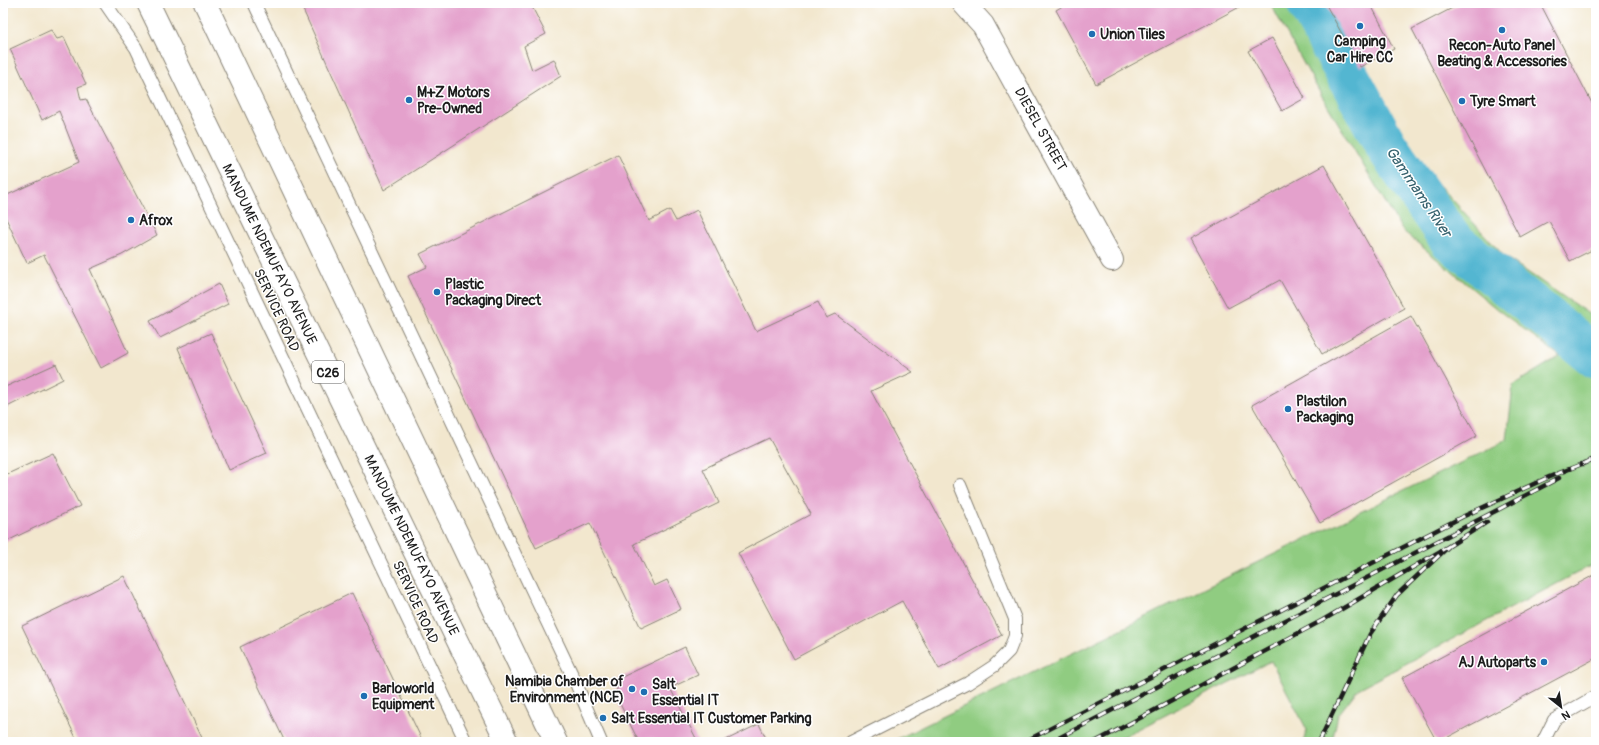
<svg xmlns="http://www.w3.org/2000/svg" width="1599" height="745" font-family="Pangolin,sans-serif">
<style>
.green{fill:#90cc81;stroke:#56744e}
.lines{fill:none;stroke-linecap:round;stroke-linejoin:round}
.river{stroke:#53b6d1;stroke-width:43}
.building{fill:#e4a1cc}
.lane-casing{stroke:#878275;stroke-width:14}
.street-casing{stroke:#878275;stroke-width:24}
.primary-casing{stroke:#878275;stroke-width:24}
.lane{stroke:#fff;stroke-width:12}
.street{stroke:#fff;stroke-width:22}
.primary{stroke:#fff;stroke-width:22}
.rail-casing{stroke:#1c1c1c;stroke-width:4.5}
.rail{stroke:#fff;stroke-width:3;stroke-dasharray:9;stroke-linecap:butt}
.poi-dot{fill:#1f6fb2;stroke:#fff;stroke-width:1.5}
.labels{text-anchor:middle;stroke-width:3;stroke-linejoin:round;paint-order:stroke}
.shield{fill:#fff;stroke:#606060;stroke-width:1}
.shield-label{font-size:13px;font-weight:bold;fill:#1c1c1c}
.poi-label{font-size:14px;font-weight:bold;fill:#1c1c1c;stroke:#fff;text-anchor:start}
.street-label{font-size:14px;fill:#1c1c1c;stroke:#fff}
.water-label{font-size:15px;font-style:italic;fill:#35616d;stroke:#fff}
</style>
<rect width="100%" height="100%" fill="#fff"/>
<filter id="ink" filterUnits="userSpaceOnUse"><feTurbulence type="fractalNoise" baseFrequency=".025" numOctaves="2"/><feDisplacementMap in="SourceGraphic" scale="8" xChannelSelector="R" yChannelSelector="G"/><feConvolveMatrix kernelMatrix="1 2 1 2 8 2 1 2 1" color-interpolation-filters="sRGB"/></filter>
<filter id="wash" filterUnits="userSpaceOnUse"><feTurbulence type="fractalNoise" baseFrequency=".012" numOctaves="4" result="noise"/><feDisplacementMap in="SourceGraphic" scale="16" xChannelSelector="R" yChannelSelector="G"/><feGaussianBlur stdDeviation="0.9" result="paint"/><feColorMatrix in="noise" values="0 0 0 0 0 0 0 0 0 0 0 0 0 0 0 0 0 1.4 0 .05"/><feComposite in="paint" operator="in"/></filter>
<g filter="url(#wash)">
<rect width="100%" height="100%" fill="#f2e7ce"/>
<path class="green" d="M1270,3H1325L1368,85L1417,161L1504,256L1596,319V563L1358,689L1338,715L1332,742H1303L1307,730L1271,661L1113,742H891L1507,440L1513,385L1560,356L1498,310L1402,230L1319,91Z"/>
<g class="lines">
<path class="river" d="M1308,3L1387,147L1451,240L1596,357"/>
</g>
<g id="blocks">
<path class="building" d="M300,3H530L546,34L524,46L532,70L554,59L561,76L384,190Z
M1068,3H1247L1096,84L1056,10Z
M1325,3H1370L1394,49L1360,67Z
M1393,3H1403L1395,7Z
M1462,3H1540L1596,111V248L1570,261L1549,221L1520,237L1412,29Z
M51,30L57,39L64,37L86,84L78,87L81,100L86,99L157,235L122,255L90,269L128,353L101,368L44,255L27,263L3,212V197L79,162L59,111L42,120L10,49Z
M1272,38L1305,98L1282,111L1248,51Z
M618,155L649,221L670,210L676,221L697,210L756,331L818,302L826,318L835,314L913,372L871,391L1002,635L939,669L902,601L794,659L738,553L811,514L769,438L703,469L719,503L634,544L654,586L667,580L681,609L641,628L590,523L536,548L408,276L427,267L420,254Z
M1324,165L1404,308L1322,354L1280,280L1228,308L1190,239Z
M219,284L228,304L160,338L150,321Z
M1411,316L1477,436L1320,523L1252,405Z
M211,333L267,453L229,470L178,348Z
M56,364L63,379L3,409V388Z
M53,453L80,506L3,543V476Z
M1596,574V658L1439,742H1437L1402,678Z
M124,576L204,742H78L22,626Z
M352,593L423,742H285L240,647Z
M685,647L698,675L670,688L698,742H639L616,696L618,679Z
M759,724L768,742H722Z"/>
</g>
</g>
<g filter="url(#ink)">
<use href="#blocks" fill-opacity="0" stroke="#878275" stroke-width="1"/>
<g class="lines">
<defs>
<path id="lane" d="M105,3L136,48L466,742
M254,3L575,681L601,742
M851,742L968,683L994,666L1009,651L1015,636V619L960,485
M1543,742L1554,720L1596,696"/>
<path id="street" d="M963,3L983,25L1112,260"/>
<path id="primary" d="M148,3L507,742
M205,3L556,742"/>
</defs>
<use href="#lane" class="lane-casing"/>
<use href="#street" class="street-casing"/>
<use href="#primary" class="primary-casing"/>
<use href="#lane" class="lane"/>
<use href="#street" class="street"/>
<use href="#primary" class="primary"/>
<defs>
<path id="rail" d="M1583,464L1596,458
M1024,742L1462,517L1549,477L1587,462
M1051,742L1559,478
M1095,742L1323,620L1449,546
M1319,742L1370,634L1397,595L1449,546L1487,522"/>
</defs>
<use href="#rail" class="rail-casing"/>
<use href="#rail" class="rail"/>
</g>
</g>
<g class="poi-dot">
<circle cx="1360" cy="26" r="4"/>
<circle cx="1502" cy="30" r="4"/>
<circle cx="1092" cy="34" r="4"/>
<circle cx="409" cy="100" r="4"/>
<circle cx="1462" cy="101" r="4"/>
<circle cx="131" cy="220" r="4"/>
<circle cx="437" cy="292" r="4"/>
<circle cx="1288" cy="409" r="4"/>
<circle cx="1544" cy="662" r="4"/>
<circle cx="632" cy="689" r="4"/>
<circle cx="644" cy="692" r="4"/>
<circle cx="364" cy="696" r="4"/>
<circle cx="603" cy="718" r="4"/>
</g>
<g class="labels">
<rect class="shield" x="312" y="361" width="32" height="22" rx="3"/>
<g class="shield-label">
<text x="328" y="377">C26</text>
</g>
<g class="poi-label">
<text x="1100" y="39">Union Tiles</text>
<text x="1360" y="46" text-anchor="middle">Camping<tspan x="1360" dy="16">Car Hire CC</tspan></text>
<text x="1502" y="50" text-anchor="middle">Recon-Auto Panel<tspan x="1502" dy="16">Beating &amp; Accessories</tspan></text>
<text x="417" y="97">M+Z Motors<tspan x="417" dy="16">Pre-Owned</tspan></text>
<text x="1470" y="106">Tyre Smart</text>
<text x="139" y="225">Afrox</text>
<text x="445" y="289">Plastic<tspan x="445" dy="16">Packaging Direct</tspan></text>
<text x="1296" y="406">Plastilon<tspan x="1296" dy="16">Packaging</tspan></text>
<text x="1536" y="667" text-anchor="end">AJ Autoparts</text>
<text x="624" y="686" text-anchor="end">Namibia Chamber of<tspan x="624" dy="16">Environment (NCE)</tspan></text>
<text x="652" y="689">Salt<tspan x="652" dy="16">Essential IT</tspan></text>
<text x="372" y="693">Barloworld<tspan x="372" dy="16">Equipment</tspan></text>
<text x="611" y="723">Salt Essential IT Customer Parking</text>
</g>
<g class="street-label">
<text transform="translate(1041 129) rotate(61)" y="5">DIESEL STREET</text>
<text transform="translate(270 254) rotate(64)" y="5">MANDUME NDEMUFAYO AVENUE</text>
<text transform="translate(277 310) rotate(65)" y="5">SERVICE ROAD</text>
<text transform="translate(412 545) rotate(64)" y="5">MANDUME NDEMUFAYO AVENUE</text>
<text transform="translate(416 602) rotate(65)" y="5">SERVICE ROAD</text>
</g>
<g class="water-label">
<text transform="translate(1419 192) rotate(56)" y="5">Gammams River</text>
</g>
</g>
<rect width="1599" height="745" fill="none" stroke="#fff" stroke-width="16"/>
<g transform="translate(1561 707) rotate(150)" stroke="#ffffff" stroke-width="3" paint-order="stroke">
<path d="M0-3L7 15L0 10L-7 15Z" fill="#1c1c1c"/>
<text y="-6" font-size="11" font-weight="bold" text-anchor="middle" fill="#1c1c1c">N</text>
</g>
</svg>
